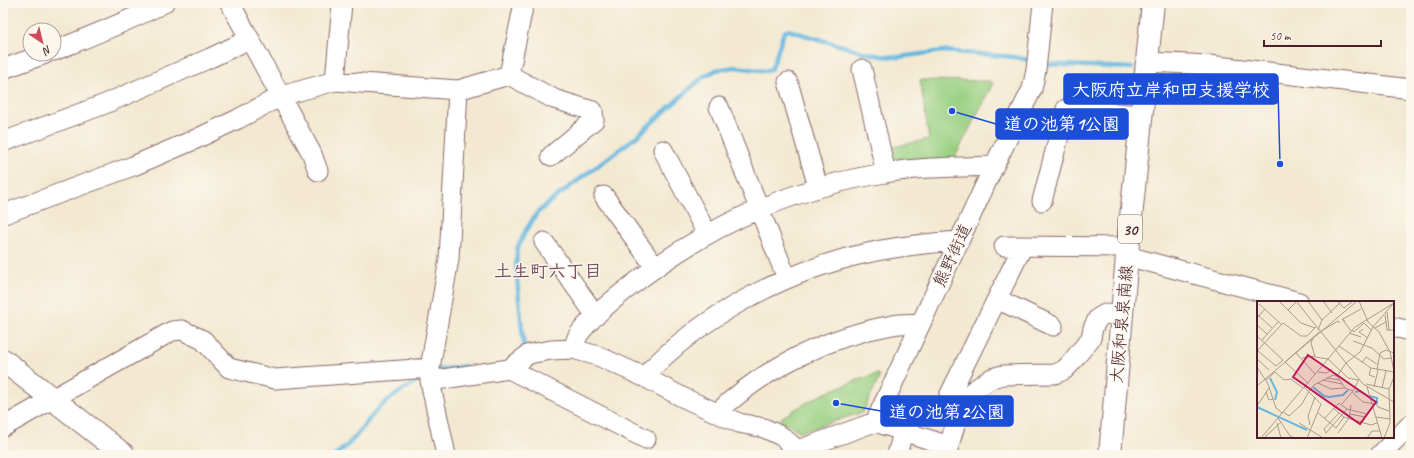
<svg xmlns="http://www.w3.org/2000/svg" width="1414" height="458" font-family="Caveat,'Klee One',sans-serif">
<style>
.green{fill:#99d082;stroke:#727856}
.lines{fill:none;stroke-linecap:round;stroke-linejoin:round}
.stream{stroke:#65b7e0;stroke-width:4.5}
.street-casing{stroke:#856665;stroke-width:21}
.secondary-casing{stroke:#856665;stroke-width:24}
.primary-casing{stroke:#856665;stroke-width:24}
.street{stroke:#fff;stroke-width:19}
.secondary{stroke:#fff;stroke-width:22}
.primary{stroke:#fff;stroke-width:22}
.labels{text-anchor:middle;stroke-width:3;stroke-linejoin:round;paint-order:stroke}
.shield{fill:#fbf7ec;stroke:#7f6065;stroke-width:1}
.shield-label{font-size:16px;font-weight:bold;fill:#4a1f2b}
.street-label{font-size:17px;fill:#4a1f2b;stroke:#fbf7ec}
.neighbourhood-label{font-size:18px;font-weight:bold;fill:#784f62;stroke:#fbf7ec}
.inset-river{fill:none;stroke:#65b7e0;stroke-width:2}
.inset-road{fill:none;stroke:#af988f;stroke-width:1}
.view{fill:#c2185b;fill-opacity:0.15;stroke:#c2185b;stroke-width:2}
.inset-edge{fill:none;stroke:#4a1f2b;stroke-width:2}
.leader{fill:none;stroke:#1d4ed8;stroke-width:1.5}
.callout-dot{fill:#1d4ed8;stroke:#fbf7ec;stroke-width:1.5}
.callout{fill:#1d4ed8;stroke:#1d4ed8;stroke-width:1.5}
.callout-label{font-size:18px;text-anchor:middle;font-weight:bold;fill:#fff}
</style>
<rect width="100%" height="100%" fill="#fbf7ec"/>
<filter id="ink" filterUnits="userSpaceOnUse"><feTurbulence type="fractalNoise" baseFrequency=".025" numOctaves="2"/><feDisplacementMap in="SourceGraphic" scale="8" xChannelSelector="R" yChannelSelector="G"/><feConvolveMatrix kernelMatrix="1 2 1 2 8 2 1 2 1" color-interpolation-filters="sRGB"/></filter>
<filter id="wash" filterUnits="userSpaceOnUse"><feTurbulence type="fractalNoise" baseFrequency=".012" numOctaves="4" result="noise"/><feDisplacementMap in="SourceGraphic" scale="16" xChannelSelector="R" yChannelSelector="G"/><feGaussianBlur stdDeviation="0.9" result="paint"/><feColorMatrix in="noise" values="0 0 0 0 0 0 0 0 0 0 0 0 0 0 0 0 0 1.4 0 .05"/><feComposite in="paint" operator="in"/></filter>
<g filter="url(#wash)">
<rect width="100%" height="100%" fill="#f3e9d1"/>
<path class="green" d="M920,80L989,81L993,83L953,161L894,165L886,154L892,152L893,147L929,139Z
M877,374L880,376L863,412L801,432L781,421V418C811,398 843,384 877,374Z"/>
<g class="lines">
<path class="stream" d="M1044,64L1132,68
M523,351L524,349L516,269L517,249L525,232L537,213L552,200L636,137L703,77L716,70L735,67L767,71L772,68L784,32L788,30L866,53L882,56L899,57L943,51L1014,57L1029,60
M437,370L465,366
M219,455C239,449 250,451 270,455
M335,455C354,443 364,423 380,407C392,396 407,388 421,378"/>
</g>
</g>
<g filter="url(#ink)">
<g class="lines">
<defs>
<path id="street" d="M230,3L312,154L318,171
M54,51C91,36 129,21 164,3
M1147,62L1209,65L1411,89
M3,69L45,54
M862,69L886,173
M509,75L554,99L593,111L594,120L551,156
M335,81L342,3
M788,82L818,187
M719,107L787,279
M3,142L105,104L210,58L250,39
M663,150L707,234
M604,196L655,267
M1042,201L1066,109L1142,115
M4,214L133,166L196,139L238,119L281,96L335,81L458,90L509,75L524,3
M544,242L596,316
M1004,246L1128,247
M1127,256L1299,302
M997,299L1053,326
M1393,327L1411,331
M573,349C575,344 576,338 579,334C591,318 615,298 632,285C707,226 790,188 885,173C920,167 957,167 994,166
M509,369L646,439
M644,377C700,315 790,269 872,252C900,246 930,243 959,241
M430,380V368L449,259L458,90
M949,396L1023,246
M717,413C764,368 829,336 893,325C902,323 912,324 921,323
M875,422L949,446
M3,427L172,331L182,330L203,340L229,368L275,379L430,368
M798,450L875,422L994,166L1032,89L1036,70L1043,3
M446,455L430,381L509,369L529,354L551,350L573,349L598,356L644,377L684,398L739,423L764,428L781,436L798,450L801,455
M897,455L903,432
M946,455L961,406L967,397L974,390L992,378L1003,375L1055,374L1064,370L1070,364L1091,338L1093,328L1098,318L1105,314L1122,316
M1380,455L1411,424"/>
<path id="secondary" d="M3,360L124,455"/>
<path id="primary" d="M1110,455L1127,256L1153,3"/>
</defs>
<use href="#street" class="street-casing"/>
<use href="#secondary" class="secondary-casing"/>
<use href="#primary" class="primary-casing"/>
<use href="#street" class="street"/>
<use href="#secondary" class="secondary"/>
<use href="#primary" class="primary"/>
</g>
</g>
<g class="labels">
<rect class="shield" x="1118" y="215" width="24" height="28" rx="3"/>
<g class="shield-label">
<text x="1130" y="235">30</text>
</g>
<g class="street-label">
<text transform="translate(952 255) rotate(-65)" y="6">熊野街道</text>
<text transform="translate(1121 324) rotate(-85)" y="6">大阪和泉泉南線</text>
</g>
<g class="neighbourhood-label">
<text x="548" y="277">土生町六丁目</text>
</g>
</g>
<g transform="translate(1257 301)">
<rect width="137" height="137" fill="#f3e9d1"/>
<path class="inset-river" d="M13,77L20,91L18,99M56,86L67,95L72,96L86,94L91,89M98,91L103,90L111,95M113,95L120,97V103M0,106L50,129"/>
<path class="inset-road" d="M22,0L44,22L58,27M39,0L106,83L137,101M51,0L65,19M66,0L75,12M80,0L87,7L96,0M102,0L111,21L122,31L133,51L137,70M2,3L24,23M31,9L40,0M130,11L132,29M0,13L15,27M0,17L8,8M86,18L104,8M88,20L85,18L94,30M129,21L130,29H137M0,24L10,33M116,26L136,3M118,27L129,21L128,14M106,28L102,31L111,37M61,29L65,19L85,0M95,29L97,31L107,22L114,29M92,32L104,36M0,35L26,59L19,65L1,50M56,37L54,42L58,56L71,58L91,77L101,79M5,39L21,21M96,40L115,47L127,58L134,57M82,45L114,67L137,71M0,50L26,22L44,35H50L59,26M39,52L58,73M45,57L58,55M0,58L12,69M105,62L109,56L120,63M0,66L11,83L19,107L25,112M114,67L112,74L118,76M120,69L123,52L129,49L137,52M61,71L70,72L75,68M80,75L89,62L103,51L116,26M80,75L88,87L96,90L102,78M70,77L83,79M9,79L18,71L27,79L34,78L46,87M66,79L85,83M51,82L28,61L61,32L81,20L83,22M61,82L74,88L88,87M109,83L132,88M0,85L100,0M47,86L64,103L50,137M110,86L125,137M117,86L121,69M125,87L129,70M52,90L57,84L76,74L80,75M9,91L12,99L16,98M95,91L106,101L119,103L121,106L132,110M85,103L96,90M0,105L12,87M76,107L87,116L114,124L120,122M26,111L32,115L45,103L52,90M60,111L79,127L87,116M82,112L67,128L69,132L90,108M93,113L108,116M119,116L133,118M21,117L33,135L37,137M68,117L82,102L90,108L110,113M20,122L24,137M42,122L66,137M53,124L51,115L58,96M81,132L92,117L94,104M8,136L24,121M4,137L98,26L137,2M110,137L115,130H123M127,137L133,122L132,88L137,76"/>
<path class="view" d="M51,54L119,101L103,123L36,76Z"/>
<rect width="137" height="137" class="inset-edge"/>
</g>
<path class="leader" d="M1280 164L1278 89M952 111L996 124M836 403L881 411"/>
<g class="callout-dot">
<circle cx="1280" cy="164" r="4"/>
<circle cx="952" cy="111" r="4"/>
<circle cx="836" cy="403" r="4"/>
</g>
<g class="callout">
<rect x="1064" y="74" width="214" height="30" rx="4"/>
<rect x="996" y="109" width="132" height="30" rx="4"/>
<rect x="881" y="396" width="132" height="30" rx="4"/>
</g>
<g class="callout-label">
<text x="1171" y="96">大阪府立岸和田支援学校</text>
<text x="1062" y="130">道の池第1公園</text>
<text x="947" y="418">道の池第2公園</text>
</g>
<rect width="1414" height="458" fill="none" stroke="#fbf7ec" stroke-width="16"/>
<g transform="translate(42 42) rotate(145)"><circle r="19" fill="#fbf7ec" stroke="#b4a19f"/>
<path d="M0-3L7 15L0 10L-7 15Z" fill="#d1495b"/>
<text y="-6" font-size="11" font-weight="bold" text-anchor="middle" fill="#4a1f2b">N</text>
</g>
<path d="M1264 40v6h117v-6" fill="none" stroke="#4a1f2b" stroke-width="2"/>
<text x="1270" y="40" font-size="12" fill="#4a1f2b" stroke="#fbf7ec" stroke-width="3" paint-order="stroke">50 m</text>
</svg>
